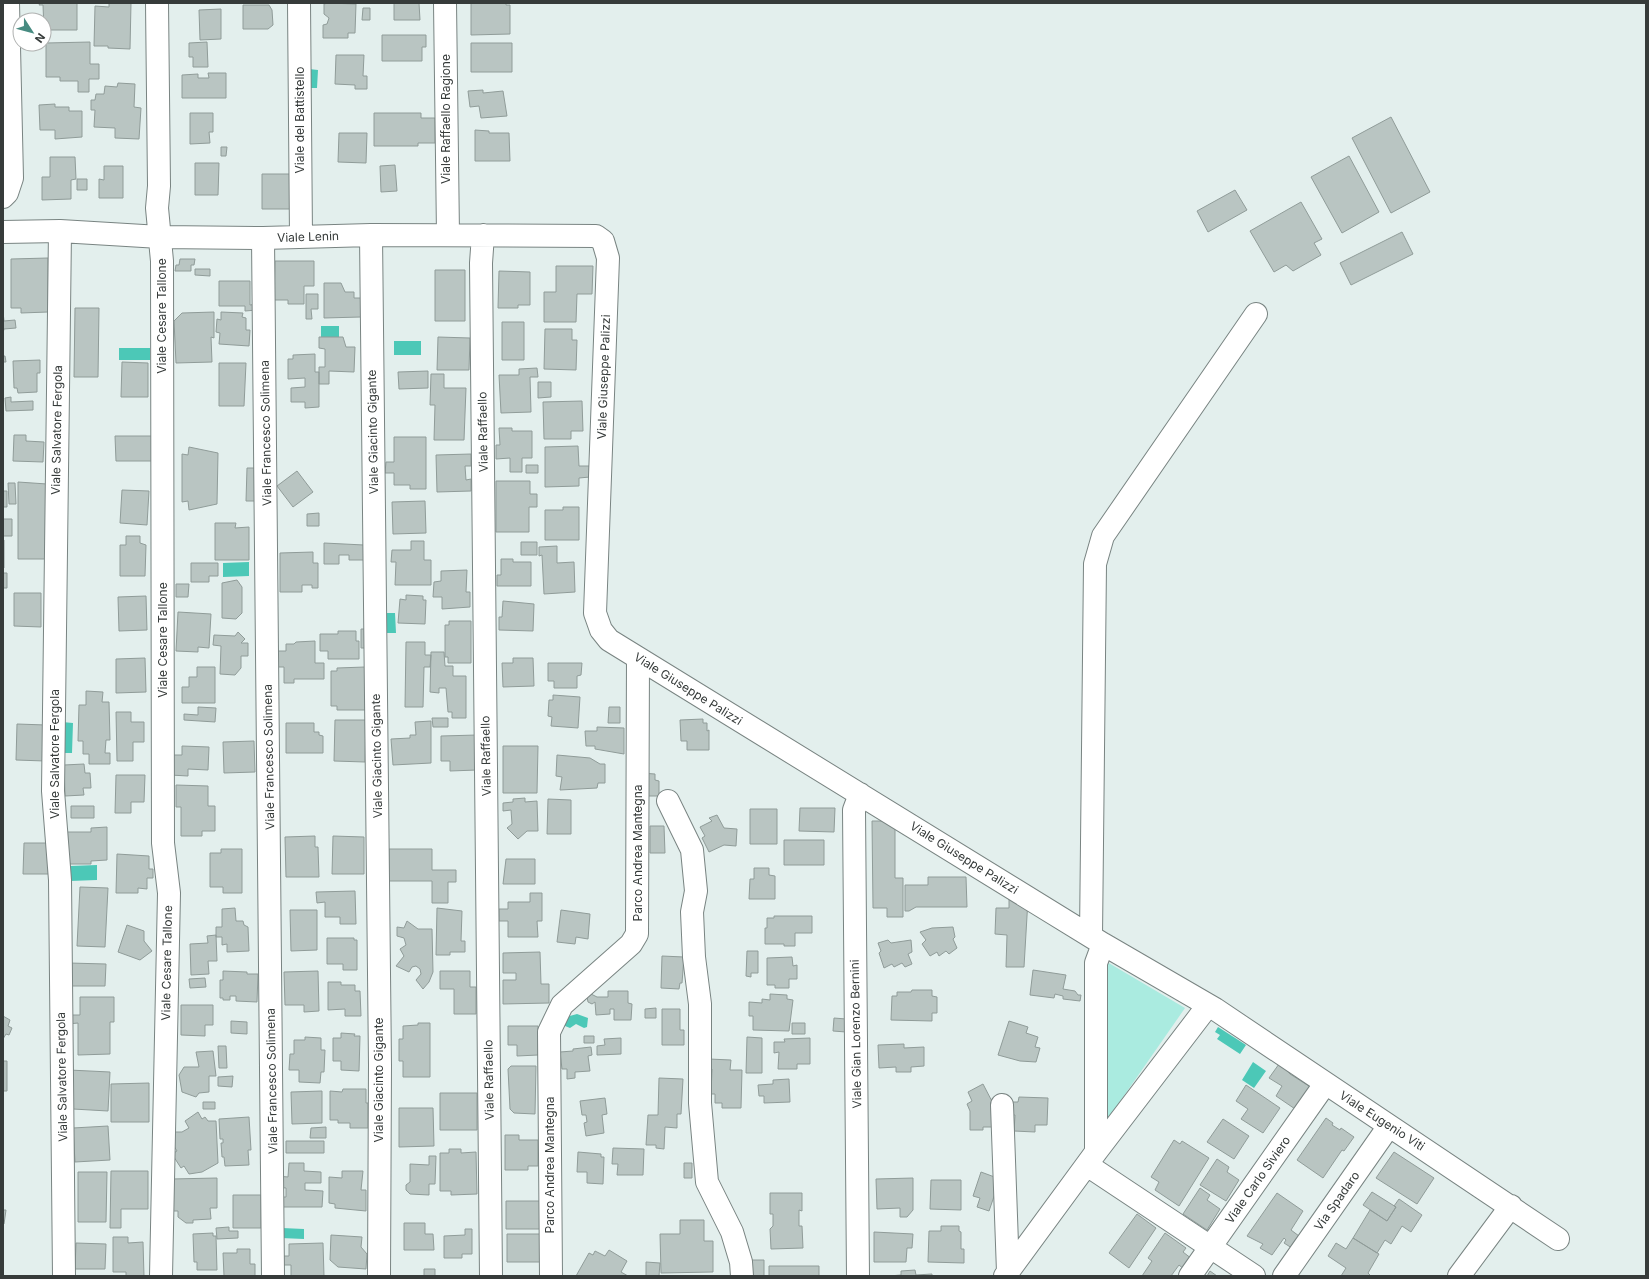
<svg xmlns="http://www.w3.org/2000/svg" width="1649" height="1279" font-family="Inter,sans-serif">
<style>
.green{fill:#aaebe0}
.water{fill:#4cc8b7}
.building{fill:#b9c5c2;stroke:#909c99}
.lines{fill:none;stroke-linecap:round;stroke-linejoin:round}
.minor-casing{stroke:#798482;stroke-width:24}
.minor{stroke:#fff;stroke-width:22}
.labels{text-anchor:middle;stroke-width:3;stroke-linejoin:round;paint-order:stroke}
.street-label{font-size:12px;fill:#363b3a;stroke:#fff}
</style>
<rect width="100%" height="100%" fill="#e3efed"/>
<path class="green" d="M1107,962L1185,1008L1105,1123Z"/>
<path class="water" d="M309,69L318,70L317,88H309Z
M321,326H339V338H321Z
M394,341H421V355H394Z
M119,348H150V360H119Z
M249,562V576L223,577V563Z
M384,613H395L396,633H384Z
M62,722L73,723L72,753H60Z
M97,865V880L70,881V866Z
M577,1014L588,1018L587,1027L584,1028L576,1024L570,1028L565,1026L564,1020L566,1017Z
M1218,1027L1246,1045L1240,1054L1217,1039L1220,1035L1215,1032Z
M1253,1062L1266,1071L1254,1088L1242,1080Z
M282,1228L304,1229V1239L281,1238Z"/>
<path class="building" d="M40,3H77V30H44L43,5H39Z
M109,3H131L130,49L108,48V46H94L95,6L109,7Z
M328,3L356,4L355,33H348V38H323V25L327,24L329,18L324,14V4Z
M394,3H419L420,20H394Z
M471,3H506V5H510V34L471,35Z
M243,5H269L272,10L273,25L268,29H243Z
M363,8H370V20H362Z
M221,9V39L200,40L199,10Z
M382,35H426V47H422V61H382Z
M90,42V64H99V79H89V92H78V81H60V77H46V43Z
M207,42L208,67H193V57H189V43Z
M471,43H512V72H471Z
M336,55H364L363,76H367V89H355V85L335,84Z
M208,73H226V98H182V75L198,74V78H209Z
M118,83L135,84L134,107L141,108L139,139L115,138V128L94,127L95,110H91V100H95L96,94H104L105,86L117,87Z
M483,90V93L503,91L507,116L481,118L479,106L470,107L468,91Z
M55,104V107H69V111H82V137L55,139V130H40L39,105Z
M190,113H213V132H209L210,143L190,144Z
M374,113H421V118H435V143H418V146H374Z
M1391,117L1430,192L1391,213L1352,138Z
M475,130L489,131V133H509L510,161H475Z
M339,133H367L366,163L338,162Z
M221,147H227L226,156H221Z
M1349,156L1379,212L1342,233L1311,177Z
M50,157H75L76,179L71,180V199L42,200V177H50Z
M195,163H219L218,195H195Z
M395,165L397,191L381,192L380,166Z
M104,166H123V198H99V179L104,180Z
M262,174H296L295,209H262Z
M77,179H87V190H77Z
M1235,190L1247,210L1208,232L1197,211Z
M1301,202L1322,239L1314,243L1321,255L1293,271L1286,265L1274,272L1250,231Z
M1402,232L1413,254L1351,285L1340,263Z
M48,258V312L21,313V308H11V259Z
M180,259H195L194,265H191V271H175L176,265H179Z
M275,261H314V286H304V304H288V300H274Z
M556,266H593L592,294H577L576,322H544V292H556Z
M195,269H210V276L195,275Z
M435,270H465V321H435Z
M499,271L530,272V305H518V308H498Z
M219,281H250V305L257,304V310L245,311V306H219Z
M324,283H341L345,292H354V298H361V317L324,318Z
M306,294H318V309H311L312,319H306Z
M75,308H99L98,377H74Z
M3,312L4,321L15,320L16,328L4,329L3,333Z
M214,312V338L211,337L212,362L176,363L174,321L182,313Z
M221,312L243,313L242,317L246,318V330H250L249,346L219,344L220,333L216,332L217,319L221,320Z
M502,322H524V360H502Z
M545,329H572V340H577L576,370L544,369Z
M319,337H343L346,347H355L354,372L329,371V384H319V367H325V349L319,348Z
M438,337L470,338L469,370H437Z
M315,354V372H319V407L305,408V402H291V388L305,387V378L288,379V359H293V355Z
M3,356H5L6,362H3Z
M40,360V373H37V392L18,393L17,388H14L13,361Z
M122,362L148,363V397H121Z
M219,363H246L244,406H219Z
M537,368L538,377H530L531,412L501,413L499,375H519V369Z
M428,371V388L399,389L398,372Z
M431,374H444V388H466L464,440H434L435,405H430Z
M538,382H551V397L538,398Z
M11,397V402L33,401V410L6,411L5,398Z
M582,401L583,431H571V439H544L543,402Z
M499,428H512V431H532V458H522V472H510V458L496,459V445H500Z
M14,435H26V441L44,442L43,462L13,461Z
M115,436H152V461H116Z
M394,437H426V489H410V485H394V473H385L386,462H394Z
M578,446L579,466H590V477L579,478V486L545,487V447Z
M189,447L218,453L217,504L189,510L188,501L182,502V454L188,455Z
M471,454V466H465L466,480L471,479V491L437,492L436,455Z
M526,465H538V473H526Z
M247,468H258V501H246Z
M297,471L313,492L293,507L277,486Z
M496,481H530V494H537V507H529V532H496Z
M18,482L47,484L46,559H18Z
M8,483H15L16,504H9Z
M122,490L149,491L147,525L120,523Z
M3,491H7V507H3Z
M425,501L426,533L393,534L392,502Z
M563,507H579V540H545V510H563Z
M319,513V526H307V514Z
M3,519H12V536H3Z
M215,523H236L235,528L249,527V560H215Z
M126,536H140V543L146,545L145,576H120V545H126Z
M3,540H4V568H3Z
M411,541H424V560H431V585H395L396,562H391L392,550H411Z
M521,542H537V555H521Z
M324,543L364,545V560H349V555H339V564H324Z
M557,546V563L574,562L575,592L544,594L542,555L539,556V547Z
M313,552V563H318V588H312V585H302V592H280V553Z
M501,559H513V562H531V586H497V575H501Z
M191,563H218V576H209V582H191Z
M467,570L466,592H470V607L442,609V597H433L434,582L441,581V571Z
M3,573H7V588H3Z
M237,580L242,587V613L236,619L222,618V583Z
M176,584H189L188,597H176Z
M14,593H41V627L14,626Z
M406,595L423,596V600H426L425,624L398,623L400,599L406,600Z
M146,596L147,630L119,631L118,597Z
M503,601L534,604L533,631L499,630V617H502Z
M178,612L211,614L209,648L198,647V652L176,651Z
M449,621H471V663H448V657H445V625H449Z
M361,629H371L370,648H361Z
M338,631H356V641H359V659H328V651H320V634H338Z
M238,632L245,639L241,643H248V656H241V668L235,675L220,674L221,646L213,645L214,635L235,636Z
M315,641V663H324V679H294V683H284V667H273V651H286V644H294L296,642Z
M406,642H425V655H431L430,667H424L423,707H405Z
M431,652H444L445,666H453V676H466V718H452V712H448L446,688H439V693L430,692Z
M145,658L146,692L116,693V659Z
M513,658H533L534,686L503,687L502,663H513Z
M548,663H582L581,675L577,676V688H554V681H548Z
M197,667H215V703H182V687H189V677H197Z
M365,667V710H337V706H331V671H337V668Z
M86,691L103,692L102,702H109L110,740H106L105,753H110V764H89V754H83V741H78L79,705H86Z
M553,695L580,697L578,728L551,726L552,717L548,716L549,700H553Z
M198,707L216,708L215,722L184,720V714L198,715Z
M609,707H620V723H608Z
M116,712H131V722H144V742H133V761H117Z
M432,718H448V727H433Z
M703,719V723H707V731L709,730V750H687V741H681L680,720Z
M335,720H366L365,762L334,761Z
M431,721V763L393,765L391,739L410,738V735H416L415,722Z
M286,723H314V732H319V735L323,736V753H286Z
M17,724L46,725L45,761L16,760Z
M597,727L624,728V754L595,749V746H586L585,731H597Z
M477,735V770L450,771V761H441V736Z
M254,741L255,772L224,773L223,742Z
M182,746L209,747L208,770L188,769V776L170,775L171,755H182Z
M503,746H538L537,793H503Z
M557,755L590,758L600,764H605V783H598L597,788L560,790L562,777L556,776Z
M84,764L85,773H90L91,788H83L84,795L65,796L64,765Z
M641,773L655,774V780L659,781V796H641Z
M116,775H145L144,802H131V813H115Z
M176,785L208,786V806H215V831H202V836H181V807H176Z
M525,798V802L537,801L538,831H527L518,839L507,828L512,824L511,810L503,811V803L513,802V799Z
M548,799L571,800V834H547Z
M71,806H94V818H71Z
M800,808H835L834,832L799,831Z
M750,809H777V844H750Z
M717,815L724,828L737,829L736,846L724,845L709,852L702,838L705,836L700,827L712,821L709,818Z
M872,821H895V878H903V917H887V908H873Z
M650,826H664L665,853H650Z
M107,827V860L91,861V864H67V832H91V828Z
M315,836V847H318L319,877H286L285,837Z
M333,836L364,837V874H332Z
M784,840H824V865H784Z
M24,843H51V874H23Z
M221,849H242V893H223V887H210V853H221Z
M389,849H432V870H456V882H448V903H432V881H389Z
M117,854L149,856V869H153V878H147V889L138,888V893H116Z
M506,859H535V884H503Z
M754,868H769V875L775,876V899H749L750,879H754Z
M928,877H966L967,907H916L909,911H905V885H928Z
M80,887L108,888L105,947L77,946Z
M355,891L356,924H340V917H325V902L317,903L316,892Z
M530,893H542V921H537L538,937H508V921H499V909H508V902H530Z
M1009,898L1028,899L1024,967H1006L1007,935L995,934L996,908H1009Z
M235,908L236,921H243L244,925L248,927L249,951L227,952V944L222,945V937H216V927H222V909Z
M437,908L462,911L461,941H465V952H450V955H436Z
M290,910H317V950L291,951Z
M561,910L590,914L588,939L576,937L575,944L557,942Z
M774,916H812V933H795V946H784V944H765V928H767V918H774Z
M407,921L418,929H432L433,972L429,982L423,989L416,980L421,974L420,969L416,966L412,967L409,972L396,966L404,956L400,949L406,945L404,938L397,936V927L404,928Z
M127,925L144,931V941L152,951L140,960L118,952Z
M953,927L955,937L953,939L957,948L949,954L946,951L939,956L937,952L930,956L922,944L926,940L920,932L932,928Z
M216,935L217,961H208L209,974L191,975L190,944L208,943L207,936Z
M327,938H354V940H357V970H343V964H327Z
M888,940L891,943L911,940L912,952L908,954L912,964L905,967L902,963L894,967L892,964L884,968L879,953L881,951L878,943Z
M747,951H758V973H751V977L746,976Z
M540,952L541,984H549V1003L503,1004V980H516V973H503V953Z
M662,956L684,957L682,983H680L679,989L661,988Z
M792,957L793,966L797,965V979H789V988H775V985H767V958Z
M69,963L106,964L105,986H69Z
M1033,970L1066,975L1063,989L1075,991L1078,995H1081L1080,1001L1063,999V996L1055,994L1054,998L1030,995Z
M223,971L247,972V974H258L257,1002L236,1001V996H230V1000H223V998H220V980H223Z
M318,971L319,1011L304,1012V1005H285L284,972Z
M440,971H470V987H476V1014H454V989H440Z
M205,978L206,987L190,988L189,979Z
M328,982H341V985H355V991H360L361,1016H345V1009L328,1010Z
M912,990H932V996L937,997V1013H932V1021L891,1020L892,996H897V992H911Z
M608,991H628V1003L632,1004L631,1020H614V1009H610V1014L596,1015L595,1002L592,1004L588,1002L587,997L591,994L597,997H608Z
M770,994L787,995V999L793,1000L789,1031L753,1030V1016H749V1002L762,1003V999L770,1000Z
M80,997H114V1022H110V1054L78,1055V1023L68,1024L67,1015H80Z
M181,1005H213V1025H205V1036L181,1035Z
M656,1008V1018H645V1009Z
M662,1009H680V1030H684V1045H662Z
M3,1016L10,1020L8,1026L12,1028L9,1035L6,1034L3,1039Z
M834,1018L846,1019V1032L833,1031Z
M231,1021L247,1022V1034L231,1033Z
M1009,1021L1028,1027L1026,1033L1038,1037L1035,1047L1040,1048L1036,1062L1020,1061L998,1055Z
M418,1023H430V1077H403V1061H399V1039H403V1026L418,1025Z
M792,1023H805V1034H792Z
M508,1026H538V1055L517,1056V1045H508Z
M341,1033L355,1034L354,1036H360L359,1071L341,1070V1061H333V1038H341Z
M584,1036H594V1043H584Z
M305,1037L321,1038V1050H325L324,1072H321L320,1083L299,1082V1070H289L290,1054H294V1040H305Z
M747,1037L762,1038V1073H746Z
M621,1038V1054L597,1055V1046L605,1045L604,1039Z
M810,1038V1064H797V1069H778L779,1052L774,1053V1042H785L784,1039Z
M904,1044V1048L924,1047V1066L911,1067V1072H896V1067L879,1068L878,1045Z
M218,1046H226L227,1068H219Z
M591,1047L592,1055L588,1056L590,1071L575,1072V1078L567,1079V1069H562L560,1052L573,1051V1049Z
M213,1051L216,1076H209V1092L199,1093L196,1097L182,1092L179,1075L184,1067H199L196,1052Z
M709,1059L731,1060L730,1070H742L741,1108H722V1103H715V1094H711L712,1069H709Z
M3,1061H7V1091H3Z
M1279,1064H1282L1290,1074L1312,1088L1298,1111L1276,1096L1282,1086L1269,1078Z
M511,1066H536L535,1114L514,1113L510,1109L508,1069Z
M69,1070L110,1072L108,1111L73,1109V1090H68Z
M233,1076L232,1087L218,1086V1077Z
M659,1078L683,1079L681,1114H677V1128L665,1127L664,1149L656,1148V1145H646L648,1115H658Z
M789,1079L790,1102L764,1103V1096H759L758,1085L773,1084V1080Z
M149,1083V1122H111V1084Z
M983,1084L997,1111L992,1127H983V1130H970V1111L967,1104L972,1101L968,1092Z
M1246,1085L1280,1108L1263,1133L1241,1119L1248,1109L1236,1101Z
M343,1089H366V1103H368V1128H350V1123H338V1120H330V1091L342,1092Z
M322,1091V1123L292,1124L291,1092Z
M440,1093H477V1130H440Z
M1019,1097L1048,1098L1047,1125H1035V1132L1014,1131L1015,1115H1010L1011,1102H1018Z
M605,1098L607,1114L602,1115L604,1133L586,1136L584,1123L587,1122L586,1115H582L580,1101Z
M203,1102H215V1109H203Z
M399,1108H433L434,1146L399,1147Z
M198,1112L202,1119L205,1117L208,1121H216L218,1163L202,1172L189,1174L184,1166L181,1168L172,1154L177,1151L171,1141L170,1132H182L189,1128L185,1121Z
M249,1117L251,1150H248L249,1165L225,1166L224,1157H222L221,1143H223V1139H220L219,1119Z
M1326,1118L1333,1123L1332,1125L1340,1130L1341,1128L1354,1137L1344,1151L1342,1150L1323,1178L1297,1160Z
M1223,1119L1249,1136L1234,1159L1207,1142Z
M108,1126L110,1160L75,1162L73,1128Z
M326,1127V1138H310L311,1128Z
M505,1135H519V1140H538V1166H528V1170H505Z
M1174,1140L1180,1144L1182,1141L1209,1158L1179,1206L1155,1190L1159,1182L1151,1177Z
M286,1141H324V1153H286Z
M613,1148L644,1149L643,1175H617L618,1164H612Z
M449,1149H461V1153L476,1152L477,1194L451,1195V1191H440V1153H449Z
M578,1152L601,1154V1157H604L603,1184L587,1183V1172H577Z
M1394,1152L1434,1178L1417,1204L1376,1178Z
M429,1156H436L435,1184H429V1195L410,1194L406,1190V1185L410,1182V1164L429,1165Z
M1217,1159L1229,1167L1227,1172L1239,1180L1226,1201L1200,1185Z
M289,1163H304V1171L321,1172V1183H305V1190L323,1191L322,1207H282V1197H286V1188L276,1187L277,1176L288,1177Z
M684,1163H692V1178H684Z
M111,1171H148V1209H121V1228H110Z
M342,1171H363L361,1190H366V1211L335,1208V1204L329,1203V1177L342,1178Z
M78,1172H107L106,1222H78Z
M981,1172L1000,1179L989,1211L977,1207L980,1198L973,1196Z
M217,1178V1208H210L211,1219L193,1220V1223H186L178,1217V1211H171V1179Z
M913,1178V1210L907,1217H900V1208L877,1209L876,1179Z
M931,1180H961V1210L930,1209Z
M1200,1188L1210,1195L1207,1200L1220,1209L1207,1230L1183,1214Z
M1372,1192L1396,1207L1387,1221L1363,1205Z
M770,1193H802V1211L799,1210V1226H802L803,1248L771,1249L770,1229L773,1226V1214H770Z
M1277,1193L1303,1211L1291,1230L1303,1239L1295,1250L1284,1243L1286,1240L1284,1238L1272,1255L1260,1248L1263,1244L1247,1236Z
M233,1195H261V1228H233Z
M1399,1199L1422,1215L1411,1232L1402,1226L1391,1244L1385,1240L1377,1253L1353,1238L1370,1210L1387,1221L1396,1207L1394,1206Z
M506,1201H541V1229H506Z
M3,1210H6L4,1224H3Z
M1137,1214L1156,1228L1129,1268L1109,1253Z
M680,1220H704V1241H713V1272L661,1273L660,1234H680Z
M404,1223H425V1234H433L434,1250H404Z
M941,1226H959V1231L961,1232V1249H964V1263L928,1262L929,1231H941Z
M229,1227V1231H238V1238L217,1239L216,1228Z
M465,1229H472V1254H462V1258H444V1236L465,1235Z
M874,1232L913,1234L912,1248H907L906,1262H874Z
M213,1233V1236H216L217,1270H197V1262H194L193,1234Z
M1165,1233L1186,1248L1183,1252L1192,1259L1185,1270L1179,1265L1171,1276H1142L1152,1261L1148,1258Z
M507,1234H541V1262H507Z
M331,1235L362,1237L361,1247L367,1254L366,1269L338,1267L330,1260Z
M113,1237H128V1243L143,1242L144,1276H126V1272H113Z
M1353,1238L1379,1254L1368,1273L1371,1276H1341L1346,1268L1328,1256L1336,1243L1346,1249Z
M76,1243L106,1244L105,1269H75Z
M323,1243L324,1276H291V1265H282V1256H289V1244Z
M237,1249H250V1264H255V1276H224L223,1253H237Z
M609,1250L627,1261L621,1272L628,1276H576L589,1253L593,1255L595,1251L605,1256Z
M750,1260H764V1276H750Z
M646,1262L660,1263L659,1276H646Z
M769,1266H819V1276H769Z
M424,1269H435V1276H424Z
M915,1270L916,1275L932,1274V1276H889L901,1275V1271Z
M1210,1271L1217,1276H1207Z"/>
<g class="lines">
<defs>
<path id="minor" d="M157,3L159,186L157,208L162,261L163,843L169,893L161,1276
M299,3L301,237
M445,3L448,235
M3,197L7,193L12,178L8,3
M60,231L53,791L60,880L64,1276
M3,232L60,231L160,237L263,238L371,235L596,236L603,241L608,258L595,613L601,630L609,640L1103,944L1215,1009L1558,1239
M371,235L380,1065L379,1276
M483,235L481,263L491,1276
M263,238L273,1276
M668,801L692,850L696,891L692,912L694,957L700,1004V1103L707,1182L732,1232L741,1262L742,1276
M1091,936L1095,564L1103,536L1256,314
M1002,1105L1008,1272
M1096,1152V963L1103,944
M1087,1165L1254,1276
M551,1276L549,1032L562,1005L631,944L637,934L638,658
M858,1276L854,810L860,794
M1005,1276L1096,1152L1203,1012L1206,1004
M1190,1276L1325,1084
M1284,1276L1389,1126
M1459,1276L1511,1206"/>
</defs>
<use href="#minor" class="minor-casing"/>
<use href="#minor" class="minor"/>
</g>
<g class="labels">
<g class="street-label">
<text transform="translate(446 119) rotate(-90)" y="4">Viale Raffaello Ragione</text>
<text transform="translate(300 120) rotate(-90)" y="4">Viale del Battistello</text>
<text transform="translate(308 237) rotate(-2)" y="4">Viale Lenin</text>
<text transform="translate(162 316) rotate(-90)" y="4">Viale Cesare Tallone</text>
<text transform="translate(604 377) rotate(-88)" y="4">Viale Giuseppe Palizzi</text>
<text transform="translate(57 430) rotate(-89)" y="4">Viale Salvatore Fergola</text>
<text transform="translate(373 432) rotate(-91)" y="4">Viale Giacinto Gigante</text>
<text transform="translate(483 432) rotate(-91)" y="4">Viale Raffaello</text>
<text transform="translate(266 433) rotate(-91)" y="4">Viale Francesco Solimena</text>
<text transform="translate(163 640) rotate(-90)" y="4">Viale Cesare Tallone</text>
<text transform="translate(688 689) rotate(32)" y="4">Viale Giuseppe Palizzi</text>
<text transform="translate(55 754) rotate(-90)" y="4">Viale Salvatore Fergola</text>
<text transform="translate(377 756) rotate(-91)" y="4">Viale Giacinto Gigante</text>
<text transform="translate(486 756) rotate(-91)" y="4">Viale Raffaello</text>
<text transform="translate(269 757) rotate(-91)" y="4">Viale Francesco Solimena</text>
<text transform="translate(638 853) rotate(-90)" y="4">Parco Andrea Mantegna</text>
<text transform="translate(964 858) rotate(32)" y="4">Viale Giuseppe Palizzi</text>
<text transform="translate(167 963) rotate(-89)" y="4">Viale Cesare Tallone</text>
<text transform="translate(856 1034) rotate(-91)" y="4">Viale Gian Lorenzo Bernini</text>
<text transform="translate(62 1077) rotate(-91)" y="4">Viale Salvatore Fergola</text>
<text transform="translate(379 1080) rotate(-90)" y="4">Viale Giacinto Gigante</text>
<text transform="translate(489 1080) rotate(-91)" y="4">Viale Raffaello</text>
<text transform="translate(272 1081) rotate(-91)" y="4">Viale Francesco Solimena</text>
<text transform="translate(1382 1121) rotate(33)" y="4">Viale Eugenio Viti</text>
<text transform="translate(550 1165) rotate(-90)" y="4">Parco Andrea Mantegna</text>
<text transform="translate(1258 1180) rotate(-55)" y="4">Viale Carlo Siviero</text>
<text transform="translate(1337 1201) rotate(-55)" y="4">Via Spadaro</text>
</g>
</g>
<rect width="1649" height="1279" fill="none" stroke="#363b3a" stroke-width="8"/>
<g transform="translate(32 32) rotate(126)"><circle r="19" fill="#ffffff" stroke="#afb1b0"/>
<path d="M0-3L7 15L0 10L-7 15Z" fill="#478b81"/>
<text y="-6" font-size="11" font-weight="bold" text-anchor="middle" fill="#363b3a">N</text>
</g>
</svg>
